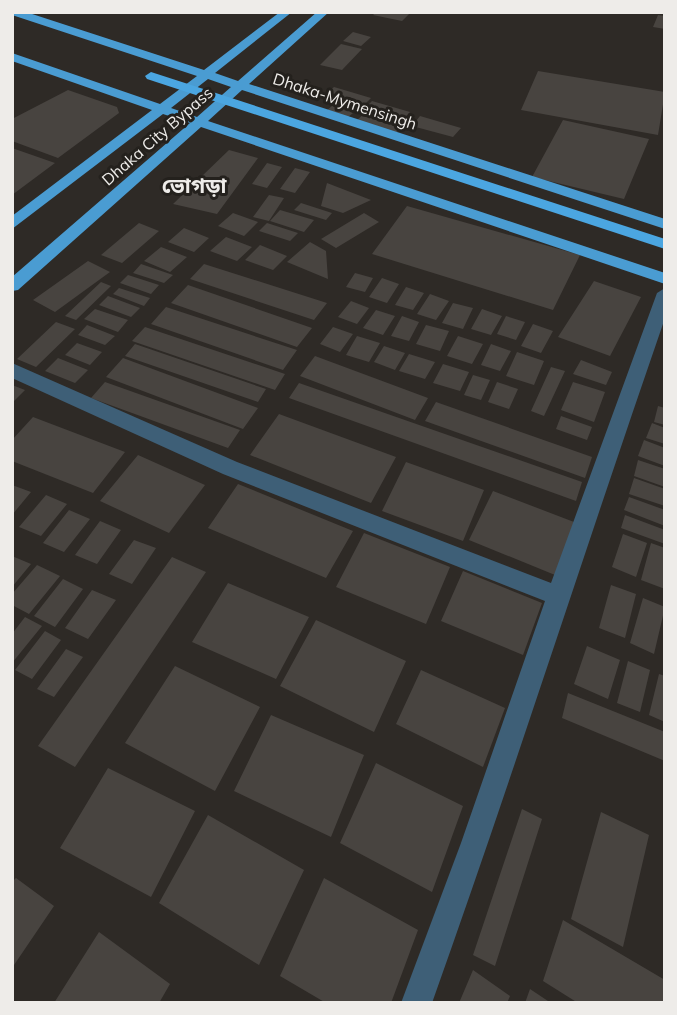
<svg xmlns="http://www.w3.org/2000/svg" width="677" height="1015" font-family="Mulish,'Noto Sans Bengali',sans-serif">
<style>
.building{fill:#484440}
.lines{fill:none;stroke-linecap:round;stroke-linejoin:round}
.minor{fill:#3e5f77;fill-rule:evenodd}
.trunk{fill:#4a9cd2;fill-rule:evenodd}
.motorway{fill:#4ba6e1;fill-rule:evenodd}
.labels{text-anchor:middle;stroke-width:6;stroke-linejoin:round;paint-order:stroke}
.far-street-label{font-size:16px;fill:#eeece9;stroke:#24211d}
.far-district-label{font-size:21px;font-weight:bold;fill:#eeece9;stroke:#24211d}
</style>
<rect width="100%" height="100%" fill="#2e2a26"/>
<path class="building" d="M376,12H411L402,21L373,15Z
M658,15L665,16V29L653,27Z
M353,32L371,37L361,46L343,41Z
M341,44L362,49L342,70L320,65Z
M538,71L665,92L658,135L521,110Z
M334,87L371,98L362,107L324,96Z
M68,90L117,107L119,113L58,158L12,141V119Z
M338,101L359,108L347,118L326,111Z
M372,101L410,112L402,121L363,110Z
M366,112L405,123L396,133L356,121Z
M420,116L461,128L453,137L412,126Z
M563,120L649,139L624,199L532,177Z
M12,148L55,163L12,195Z
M229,150L258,158L217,214L173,204Z
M267,163L282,167L267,188L252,184Z
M295,168L310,172L295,193L280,189Z
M327,183L371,200L343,213L321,206Z
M269,195L284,198L269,221L253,217Z
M301,203L332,213L326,220L294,210Z
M407,206L580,255L553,310L372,254Z
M280,210L314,220L304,232L270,221Z
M233,213L258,222L244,236L218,226Z
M364,213L379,222L336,248L321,239Z
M139,223L159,231L122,263L101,255Z
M267,223L298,233L290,241L259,231Z
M184,228L209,238L194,252L168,242Z
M226,237L252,247L237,261L210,251Z
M310,242L326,251L328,279L287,262Z
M260,245L287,256L273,270L245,260Z
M161,247L187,257L170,272L144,261Z
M88,261L110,272L55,312L33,300Z
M141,264L173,275L164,283L133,273Z
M204,264L327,303L314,320L190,279Z
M355,273L373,278L365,292L346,287Z
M128,275L159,285L151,294L120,283Z
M382,278L399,284L387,303L369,297Z
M594,281L641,297L610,356L558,337Z
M101,282L111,286L76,320L65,316Z
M188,285L312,328L297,347L171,303Z
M406,287L424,293L413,310L395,305Z
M119,288L150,298L144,306L113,294Z
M430,294L449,301L436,320L417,314Z
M108,296L140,308L131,317L99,305Z
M351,301L369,308L357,324L338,317Z
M453,303L473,308L463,329L442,323Z
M166,307L297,350L283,370L151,324Z
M95,309L128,320L118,332L84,319Z
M482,309L502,316L491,335L471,329Z
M376,310L395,316L383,335L363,328Z
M402,316L419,322L409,341L391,336Z
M506,316L525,322L516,340L497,334Z
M56,322L75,329L36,367L17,359Z
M533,324L553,331L541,353L521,346Z
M87,325L115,336L105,345L78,335Z
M426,325L449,331L440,351L416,344Z
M145,327L285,374L275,390L132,341Z
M333,327L353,334L340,352L320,344Z
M357,336L380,343L369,362L346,355Z
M458,336L483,344L472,364L447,356Z
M77,343L102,352L90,365L65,355Z
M135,344L266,389L258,402L125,356Z
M491,344L511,351L500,371L481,365Z
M384,346L405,353L395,370L374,362Z
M517,352L544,361L534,385L506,376Z
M409,354L435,362L425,379L399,371Z
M315,356L428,398L415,420L300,376Z
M58,358L88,370L75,383L45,371Z
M123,358L258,408L243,429L106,377Z
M581,360L612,372L606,385L573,374Z
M443,364L469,372L460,391L433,383Z
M551,367L565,371L544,416L531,411Z
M473,375L490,380L481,400L464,395Z
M105,382L240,430L228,448L91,398Z
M497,382L518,389L509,409L488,402Z
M573,382L605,392L594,422L561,410Z
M299,383L582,482L576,501L289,398Z
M12,385L25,390L12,403Z
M436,402L592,457L585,478L425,421Z
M658,406L665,408V425L654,422Z
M279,414L396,457L371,503L250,455Z
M561,416L592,427L587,440L556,429Z
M33,417L125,452L93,493L12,461V440Z
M652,423L665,428V444L646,438Z
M644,440L665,448V466L638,456Z
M138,455L205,485L169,533L100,501Z
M638,460L665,469V487L634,476Z
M406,462L484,490L463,541L382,511Z
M634,478L665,489V506L629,494Z
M238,484L353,531L326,578L208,528Z
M12,485L31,492L12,515Z
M493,491L574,522L555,575L469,540Z
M46,495L67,504L41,536L19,527Z
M629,497L665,510V526L624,510Z
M69,510L90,519L64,552L43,543Z
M625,515L665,530V544L621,528Z
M100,521L121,530L97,564L75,555Z
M364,533L450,567L426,624L336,587Z
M623,534L647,543L636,577L612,567Z
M134,540L156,548L132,584L109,574Z
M651,543L665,548V589L641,580Z
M12,556L31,564L12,587Z
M172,557L206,572L75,767L38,746Z
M37,565L60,576L29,614L12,605V594Z
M463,571L542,603L523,655L441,621Z
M63,579L83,589L55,627L34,616Z
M228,583L309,617L276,679L192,642Z
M611,585L636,594L625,638L599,628Z
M92,590L116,600L88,639L65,628Z
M643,598L665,607L654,654L630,643Z
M25,617L42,626L12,663V634Z
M316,620L406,661L374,732L280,686Z
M45,631L61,640L32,679L15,670Z
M587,646L620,660L608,699L574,684Z
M66,649L83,657L54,697L37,689Z
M628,661L650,670L640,712L617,703Z
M175,666L260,707L215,791L125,743Z
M421,670L505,708L483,767L396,724Z
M659,674L665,676V722L649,715Z
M568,693L665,732V761L562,718Z
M271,715L364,755L331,837L234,791Z
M376,763L463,806L432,892L340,843Z
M108,768L195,811L151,897L60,848Z
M522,809L542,819L495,966L473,955Z
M601,812L649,835L623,947L571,919Z
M208,815L304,870L259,965L159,903Z
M16,878L54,906L12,968V882Z
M324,878L418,930L391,1003H326L280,976Z
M563,920L665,980V1003H578L543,981Z
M99,932L170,984L159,1003H54Z
M473,970L510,996L507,1003H459Z
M530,989L551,1003H525Z"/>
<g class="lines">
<path class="minor" d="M665,288V318C586,546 513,776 432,1003H401L461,843L545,601L223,474L12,378V363L237,462L551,583L657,293Z"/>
<path class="trunk" d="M12,12H26L204,70L280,12H292L215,73L238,81L317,12H329L249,84L665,219V229L242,90L208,121L665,273V284L201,127L18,290L12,291V277L190,123L163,114L12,229V216L152,110L12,61V53L160,104L197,76L12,15ZM208,79L231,87L197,117L171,108Z"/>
<path class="motorway" d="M151,72L665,239V249L147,79L145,76Z"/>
</g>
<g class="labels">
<g class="far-street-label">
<text transform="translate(345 101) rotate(18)" y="6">Dhaka-Mymensingh</text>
<text transform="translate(157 136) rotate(-41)" y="6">Dhaka City Bypass</text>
</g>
<g class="far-district-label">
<text x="194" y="193">ভোগড়া</text>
</g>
</g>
<rect width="677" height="1015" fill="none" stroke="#eeece9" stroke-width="28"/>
</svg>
